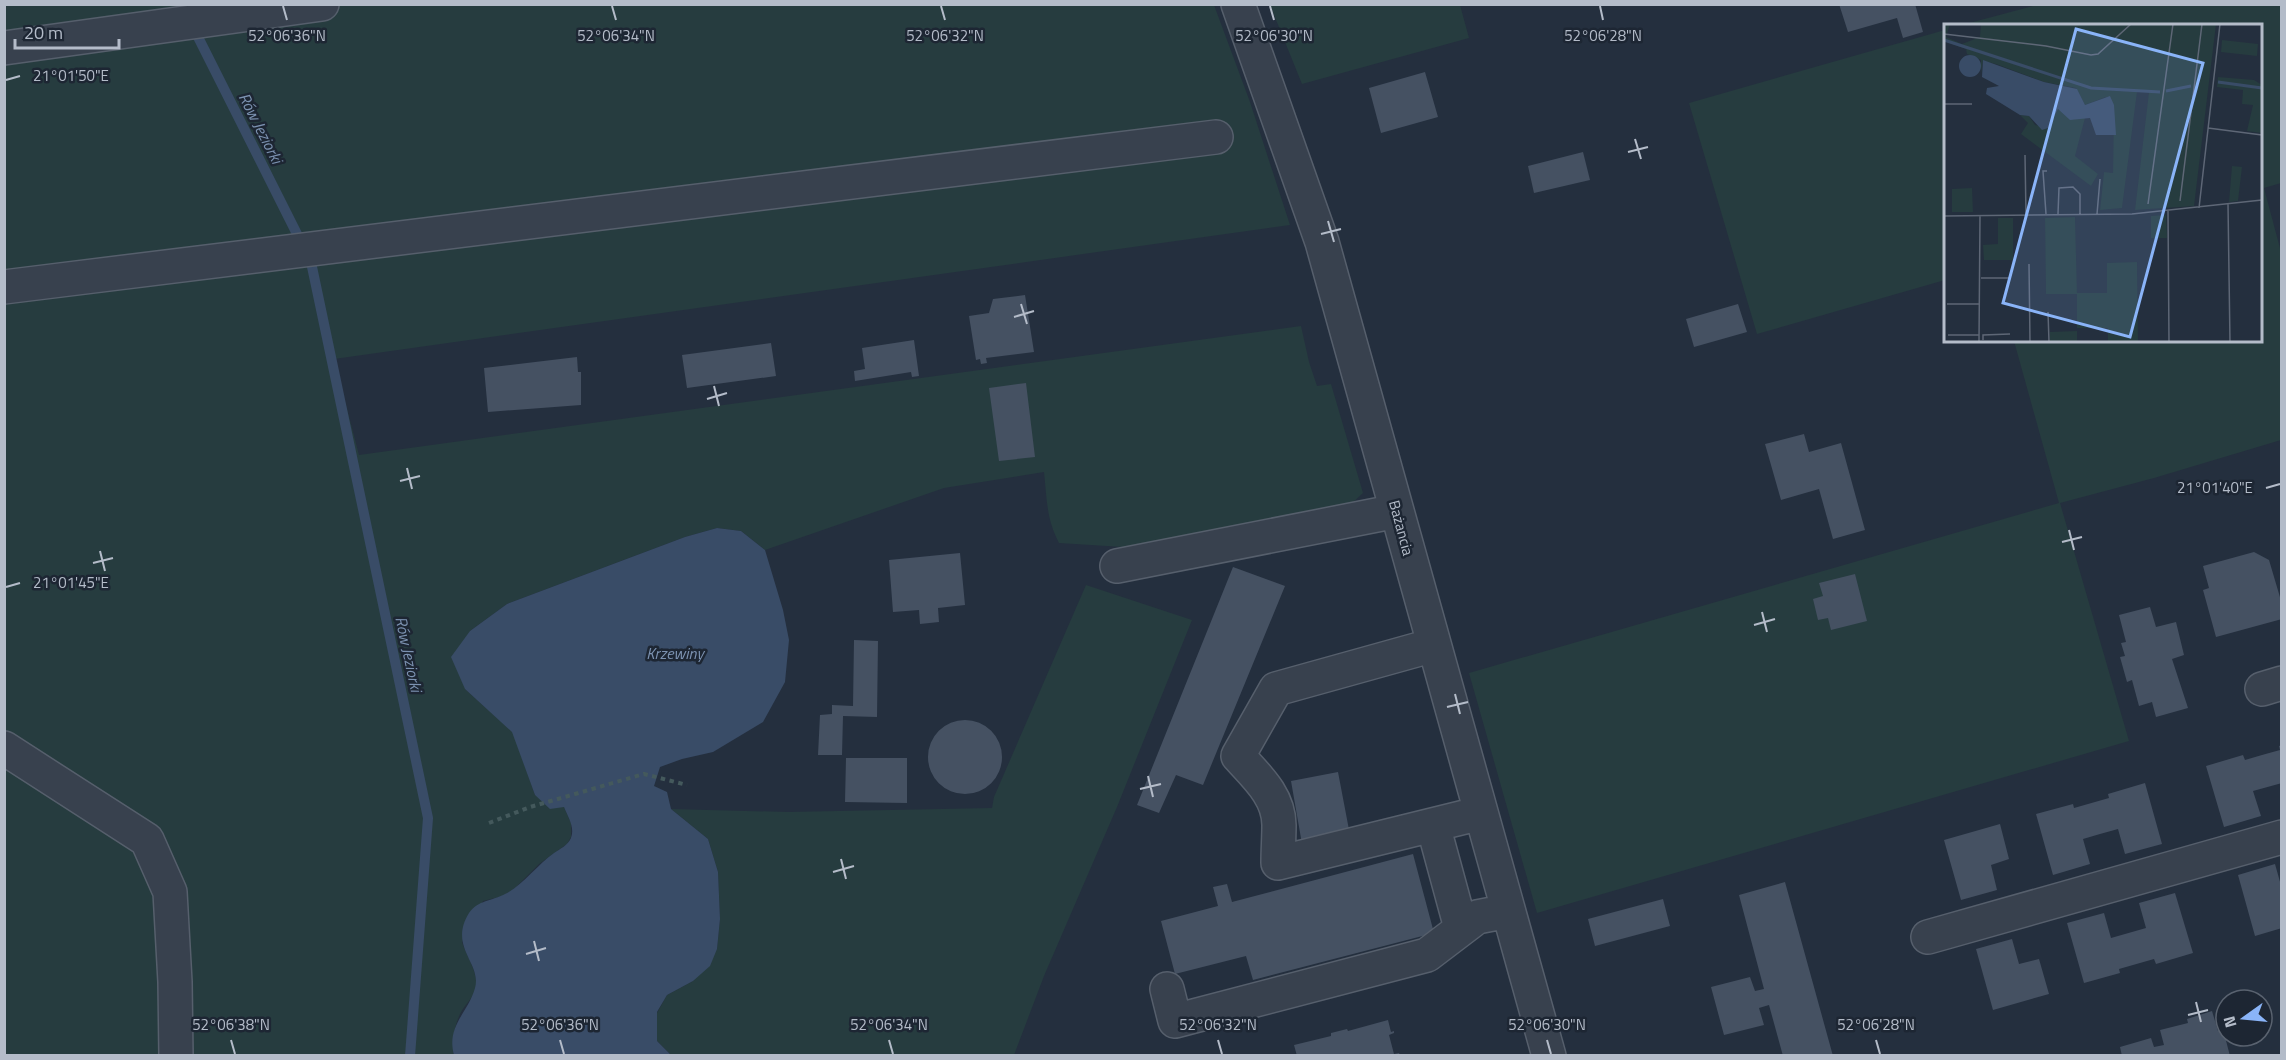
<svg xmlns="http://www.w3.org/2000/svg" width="2286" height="1060" font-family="'Titillium Web',sans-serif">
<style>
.green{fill:#263c3f}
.water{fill:#394c67}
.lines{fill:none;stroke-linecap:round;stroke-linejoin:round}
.stream{stroke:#394c67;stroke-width:10}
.building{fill:#455162}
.minor-casing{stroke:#565f6c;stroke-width:36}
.path{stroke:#44595c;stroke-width:4;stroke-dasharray:4.5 4.5;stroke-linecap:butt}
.minor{stroke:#38414e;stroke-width:33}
.ticks{fill:none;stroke:#b4bcc9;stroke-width:2}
.labels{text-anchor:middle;stroke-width:5;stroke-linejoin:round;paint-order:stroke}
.street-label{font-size:15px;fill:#b4bcc9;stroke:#1d2633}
.water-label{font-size:16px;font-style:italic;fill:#7c92b1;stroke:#1d2633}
.inset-river{fill:none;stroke:#394c67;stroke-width:3}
.inset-road{fill:none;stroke:#5e6776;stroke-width:1.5}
.view{fill:#8ab4f8;fill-opacity:0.15;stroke:#8ab4f8;stroke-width:3}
.inset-edge{fill:none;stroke:#b4bcc9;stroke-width:3}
.ticks-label{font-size:15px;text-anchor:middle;fill:#b4bcc9;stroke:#1d2633;stroke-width:5;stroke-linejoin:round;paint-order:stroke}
</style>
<rect width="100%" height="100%" fill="#242f3e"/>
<path class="green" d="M5,5H1214L1250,102L1290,225L334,359L359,455L1301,326L1309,362L1317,386L1331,384L1363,493L1348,507L1139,548L1059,543C1046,518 1047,499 1044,472L944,488L765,550L741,531L717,528L685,537L507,604L470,631L465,689L513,732L535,795L564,807L571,823V837L567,844L539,864L515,888L503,896L483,901L462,942C466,955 478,972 476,986C474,998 465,1004 460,1014C455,1024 451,1045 454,1055L5,1056Z
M1270,5H1460L1469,38L1302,84Z
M2037,5H2281V183L2264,188L2281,252V440L2154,478L2060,503L2129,741L1537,913L1469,673L2059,503L2014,341L2260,340V26L1962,25Z
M1945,30V280L1757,334L1689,103Z
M1086,585L1192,620L1117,807L1044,976L1014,1055H671L657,1041V1013L667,995L693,981L717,949L720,919L718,872L708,839L671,809L788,812L992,808L994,797Z"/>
<path class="water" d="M717,528L741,531L765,550L783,610L789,640L785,682L763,722L713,752L682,759L660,767L654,786L667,792L671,809L708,839L718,872L720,919L717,949L710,966L693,981L667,995L657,1012V1041L671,1055H454C446,1026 468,1013 475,988C482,963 448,947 469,913C478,900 492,901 505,894C523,885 537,865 554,853C560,849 568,845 571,838C575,827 568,817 564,807L550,809L535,795L512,732L465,689L451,657L470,631L507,604L685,537Z"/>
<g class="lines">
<path class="stream" d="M197,35L297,234
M311,262L428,818L410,1056"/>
</g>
<path class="building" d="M1839,4H1915L1923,32L1903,38L1897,18L1848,32Z
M1425,72L1438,117L1381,133L1369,88Z
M1583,152L1590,180L1534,193L1528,166Z
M1025,295L1034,352L986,358L987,363L981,364L980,359L976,360L969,316L989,313L993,299Z
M1738,304L1747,332L1694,347L1686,319Z
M914,340L919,376L912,377L911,372L855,381L854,371L865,369L862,348Z
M771,343L776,376L687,388L682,355Z
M577,357L578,372H581V405L488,412L484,368Z
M1026,383L1035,457L999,461L989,388Z
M1804,434L1809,452L1841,443L1865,530L1833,539L1819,489L1781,500L1765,444Z
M2254,552L2269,560L2282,604V619L2216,637L2203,590L2209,588L2203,566Z
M960,553L965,605L938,608L939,622L920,624L919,610L893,612L889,560Z
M1233,567L1285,586L1203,785L1176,775L1159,813L1137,805Z
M1855,574L1867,621L1831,630L1828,618L1818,620L1813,599L1823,596L1819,583Z
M2150,607L2156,627L2176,622L2184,655L2172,659L2188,708L2156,717L2152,702L2139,706L2132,680L2127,682L2120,657L2125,656L2121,643L2126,642L2119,615Z
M854,640L878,641L877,717L843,716L842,755H818L820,715L832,714V705L853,706Z
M928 757a37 37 0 1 1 74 0a37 37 0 1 1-74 0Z
M2282,745V783L2253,791L2261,816L2224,827L2206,766L2243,755L2245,760L2262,755L2280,750L2279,746Z
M846,758H907V803L845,802Z
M1338,772L1350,835L1302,844L1291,781Z
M2145,783L2162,844L2125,854L2118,829L2100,834L2083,839L2090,864L2053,875L2036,814L2073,804L2074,808L2109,798L2108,794Z
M2000,824L2009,859L1991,865L1997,890L1961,900L1944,840Z
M1413,854L1434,933L1253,980L1246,956L1175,974L1161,921L1218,906L1213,887L1227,884L1232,902Z
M2275,864L2282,889V928L2255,936L2238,875Z
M1785,882L1833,1056H1783L1769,1005L1759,1008L1764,1025L1724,1035L1711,987L1750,977L1755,991L1764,989L1739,895Z
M2175,893L2193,953L2156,964L2154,959L2119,969L2120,973L2084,983L2067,923L2104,913L2111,938L2146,928L2139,903Z
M1663,899L1670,926L1595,946L1588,919Z
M2012,939L2019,964L2039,959L2049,994L1993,1010L1976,949Z
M2212,1011L2218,1031L2223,1029L2230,1056H2122L2120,1047L2151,1038L2154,1047L2164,1045L2160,1030L2188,1023L2187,1019Z
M1388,1020L1391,1032L1394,1031V1033L1389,1035L1394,1054L1399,1053L1400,1055L1297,1056L1294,1045L1331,1036V1033L1347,1029L1348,1031Z"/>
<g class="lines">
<defs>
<path id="minor" d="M1238,4L1322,242L1549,1056
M4,48L322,4
M4,287L1216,137
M1117,566L1397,511
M1434,645L1276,689L1238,756C1256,776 1279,796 1279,825C1279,838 1278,850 1278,863L1481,813
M2262,689L2282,683
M4,748L147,840L170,892L175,982L176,1056
M1433,825L1461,928
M1928,937L2282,837
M1167,989L1175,1021L1427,955L1477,917L1508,911"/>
</defs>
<use href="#minor" class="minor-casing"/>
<path class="path" d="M489,823L530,807L644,774L687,785"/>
<use href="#minor" class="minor"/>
</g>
<path class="ticks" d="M283,6L287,20M612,6L616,20M941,6L945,20M1270,6L1274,20M1600,6L1603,20M6,80L20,76M1635,139L1641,159M1628,152L1648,147M1328,221L1334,242M1321,234L1341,229M1021,304L1027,324M1014,317L1034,311M714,386L719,406M707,399L727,393M407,468L412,489M400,481L420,476M2266,488L2280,484M2069,530L2074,550M2062,542L2082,537M100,551L105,571M93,563L113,558M6,587L20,583M1762,612L1767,632M1754,625L1775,619M1455,694L1460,714M1447,707L1468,702M1148,776L1153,797M1140,789L1161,784M841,859L846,879M833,872L854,866M534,941L539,961M526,954L546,948M2196,1002L2201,1022M2188,1015L2208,1010M231,1040L235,1054M560,1040L564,1054M889,1040L893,1054M1218,1040L1222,1054M1547,1040L1551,1054M1876,1040L1880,1054"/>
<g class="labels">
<g class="street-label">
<text transform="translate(1401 528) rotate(75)" y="5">Bażancia</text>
</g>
<g class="water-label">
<text transform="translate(261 128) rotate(63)" y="6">Rów Jeziorki</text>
<text x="675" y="659">Krzewiny</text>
<text transform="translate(409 654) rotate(78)" y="6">Rów Jeziorki</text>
</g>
</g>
<g transform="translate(1944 24)">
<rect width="318" height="318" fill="#242f3e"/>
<path d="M0,0H6L2,13L18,20L36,13L37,0H272L250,182L191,186L205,68H193L178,184L156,186L160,148L169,149L170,81L162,73L141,81L132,64L100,58L52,40L39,37L37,49V36L23,30L22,25L0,17ZM278,16L314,20L313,32L277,28ZM274,53L310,56L318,61V109L303,107L309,81L298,80L299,66L273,63ZM113,85L141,94L131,132L154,150L147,162L77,110L84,99L76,91L85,92L91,101L104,104ZM288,142L298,143L294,177L285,178ZM28,164L29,188H8V165ZM222,191L223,214H207V192ZM131,193L133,269H163V239L193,238L194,318H164V304H133V270H102L101,194ZM54,194H69V236H40L39,221L54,220ZM133,307V318H106V308Z" fill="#263c3f"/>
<path d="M15 42a11 11 0 1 1 22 0a11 11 0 1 1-22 0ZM39,36L100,58L133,65L141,81L166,72L170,81L172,111H152L146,94L126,96L114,85L104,104L98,106L85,92L76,91L42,70L43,64L55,62L38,53Z" fill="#394c67"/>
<path class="inset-river" d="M0,16L147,64L216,68M274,58L318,64M222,67L247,62"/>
<path class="inset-road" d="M0,10L102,22L147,31L154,30L187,0M0,80H28M264,104L318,111M81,131L82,191M236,177L258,0M204,180L229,0M284,180L286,318M255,184L276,0M224,187L225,318M102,190L99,147H103M114,190L115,164L129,163L136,170V190M153,190L156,155M0,192L188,190L318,176M85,240L86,318M37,254H66M3,280H36M104,288L105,318M4,311H35M39,316V311L66,310M35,318L36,191"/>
<path class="view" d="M132,5L259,39L186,313L59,279Z"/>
<rect width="318" height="318" class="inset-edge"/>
</g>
<g class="ticks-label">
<text x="287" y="41">52°06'36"N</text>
<text x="616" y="41">52°06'34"N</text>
<text x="945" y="41">52°06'32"N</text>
<text x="1274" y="41">52°06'30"N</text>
<text x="1603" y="41">52°06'28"N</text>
<text x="71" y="81">21°01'50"E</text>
<text x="2215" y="493">21°01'40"E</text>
<text x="71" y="588">21°01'45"E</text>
<text x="231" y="1030">52°06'38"N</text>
<text x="560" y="1030">52°06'36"N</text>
<text x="889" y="1030">52°06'34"N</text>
<text x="1218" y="1030">52°06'32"N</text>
<text x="1547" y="1030">52°06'30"N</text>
<text x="1876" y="1030">52°06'28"N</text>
</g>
<rect width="2286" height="1060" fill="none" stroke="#b4bcc9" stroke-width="12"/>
<g transform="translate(2244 1018) rotate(255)"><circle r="28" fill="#1d2633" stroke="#59626f" stroke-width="1.5"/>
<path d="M0-4.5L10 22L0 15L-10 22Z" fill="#8ab4f8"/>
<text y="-9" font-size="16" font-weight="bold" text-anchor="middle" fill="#b4bcc9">N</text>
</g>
<path d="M15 39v9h104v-9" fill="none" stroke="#b4bcc9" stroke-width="3"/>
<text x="24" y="39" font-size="18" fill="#b4bcc9" stroke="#1d2633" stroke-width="4.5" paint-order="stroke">20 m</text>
</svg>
